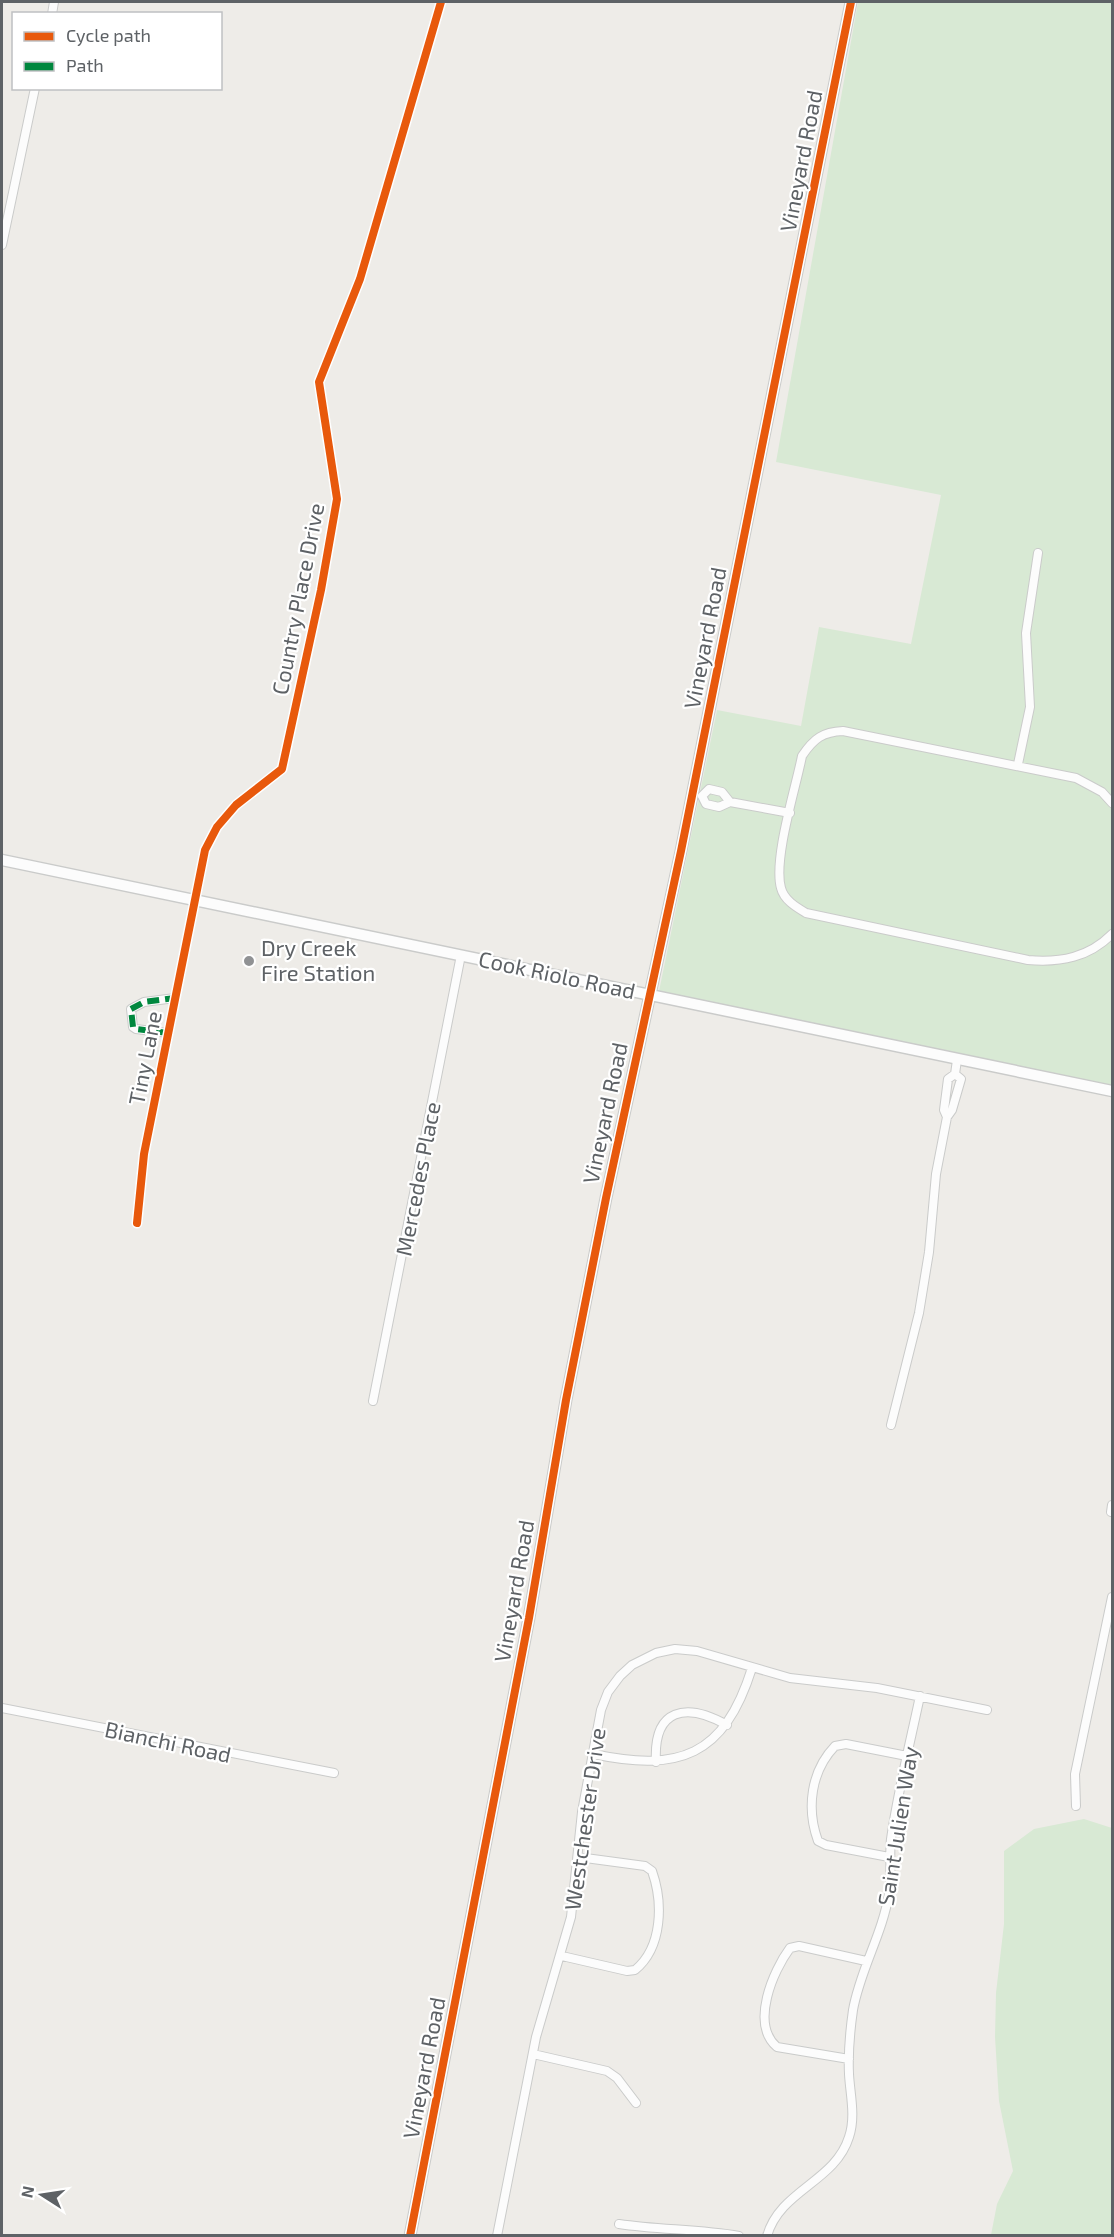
<svg xmlns="http://www.w3.org/2000/svg" width="1114" height="2237" font-family="'Exo 2',sans-serif">
<style>
.green{fill:#d8e9d4}
.lines{fill:none;stroke-linecap:round;stroke-linejoin:round}
.minor-casing{stroke:#cacbca;stroke-width:10}
.tertiary-casing{stroke:#cacbca;stroke-width:13}
.minor{stroke:#fcfcfc;stroke-width:8}
.tertiary{stroke:#fcfcfc;stroke-width:10}
.quiet{stroke:#00873e;stroke-width:6;stroke-dasharray:12 6;stroke-linecap:butt}
.cycleway-casing{stroke:#fff;stroke-width:11}
.cycleway{stroke:#e8590c;stroke-width:8}
.poi-dot{fill:#909294;stroke:#fff;stroke-width:2}
.labels{text-anchor:middle;stroke-width:4.5;stroke-linejoin:round;paint-order:stroke}
.street-label{font-size:22px;fill:#5e6266;stroke:#fff}
.poi-label{font-size:22px;fill:#5e6266;stroke:#fff;text-anchor:start}
</style>
<rect width="100%" height="100%" fill="#eeece8"/>
<path class="green" d="M858,2H1112V1091L658,996L717,710L801,726L819,627L911,644L941,495L776,462Z
M1084,1819L1112,1828V2235H991L997,2204L1013,2171L999,2101L995,2037L996,1993L1004,1924V1851L1034,1829Z"/>
<g class="lines">
<defs>
<path id="minor" d="M52,14L54,2
M2,245L35,88
M1018,764L1030,707L1026,633L1038,553
M702,796L706,804L719,807L730,802L790,813
M702,796L709,789L722,792L730,802
M1112,803L1102,792L1076,778L843,731C823,732 814,738 802,756C796,787 773,859 781,888C784,900 796,907 806,913L1028,960C1061,963 1089,957 1112,934
M168,1033L136,1029L133,1027L131,1009L144,1002L175,998
M955,1074L961,1079L952,1110L947,1117L944,1110L948,1079L955,1074L957,1060
M137,1223L144,1154L205,850L217,827L236,805L282,769L321,590L337,499L319,382L360,279L441,2
M373,1401L461,955
M891,1425L919,1313L929,1252L936,1174L947,1117
M1111,1512L1112,1505
M2,1708L334,1773
M593,1754C679,1772 724,1757 752,1668
M656,1762C653,1708 686,1702 727,1725
M1076,1806L1075,1774L1112,1597
M889,1857L826,1845L818,1841C806,1808 811,1771 835,1746L846,1744L907,1756
M562,1956L627,1971L635,1970C663,1947 663,1902 652,1871L645,1866L578,1857
M533,2054L607,2071L617,2078L636,2103
M849,2059L777,2047C750,2024 773,1971 790,1948L799,1946L866,1961
M619,2224C659,2230 699,2229 739,2236
M497,2236L536,2037L571,1917L582,1812L601,1710L608,1692L620,1676L632,1665L656,1653L675,1649L697,1651L790,1678L877,1688L987,1710
M767,2236C780,2190 835,2182 849,2137C856,2116 850,2094 849,2074C848,2053 850,2031 853,2010C860,1970 883,1933 889,1893C892,1875 889,1857 891,1839C898,1791 910,1743 920,1696"/>
<path id="tertiary" d="M2,860L1112,1091
M410,2236L529,1618L566,1400L606,1198L681,851L851,2"/>
</defs>
<use href="#minor" class="minor-casing"/>
<use href="#tertiary" class="tertiary-casing"/>
<use href="#minor" class="minor"/>
<use href="#tertiary" class="tertiary"/>
<path class="quiet" d="M168,1033L136,1029L133,1027L131,1009L144,1002L175,998"/>
<defs>
<path id="cycleway" d="M137,1223L144,1154L205,850L217,827L236,805L282,769L321,590L337,499L319,382L360,279L441,2
M410,2236L529,1618L566,1400L606,1198L681,851L851,2"/>
</defs>
<use href="#cycleway" class="cycleway-casing"/>
<use href="#cycleway" class="cycleway"/>
</g>
<circle class="poi-dot" cx="249" cy="961" r="6"/>
<g class="labels">
<g class="street-label">
<text transform="translate(801 161) rotate(-79)" y="8">Vineyard Road</text>
<text transform="translate(298 599) rotate(-79)" y="8">Country Place Drive</text>
<text transform="translate(705 638) rotate(-79)" y="8">Vineyard Road</text>
<text transform="translate(557 975) rotate(12)" y="8">Cook Riolo Road</text>
<text transform="translate(145 1058) rotate(-79)" y="8">Tiny Lane</text>
<text transform="translate(605 1113) rotate(-78)" y="8">Vineyard Road</text>
<text transform="translate(418 1179) rotate(-79)" y="8">Mercedes Place</text>
<text transform="translate(514 1591) rotate(-80)" y="8">Vineyard Road</text>
<text transform="translate(168 1742) rotate(12)" y="8">Bianchi Road</text>
<text transform="translate(585 1819) rotate(-82)" y="8">Westchester Drive</text>
<text transform="translate(898 1826) rotate(-81)" y="8">Saint Julien Way</text>
<text transform="translate(424 2068) rotate(-79)" y="8">Vineyard Road</text>
</g>
<g class="poi-label">
<text x="261" y="956">Dry Creek<tspan x="261" dy="25">Fire Station</tspan></text>
</g>
</g>
<rect width="1114" height="2237" fill="none" stroke="#5e6266" stroke-width="6"/>
<rect x="12" y="12" width="210" height="78" fill="#ffffff" stroke="#bfc0c2" stroke-width="1.5"/>
<rect x="24" y="32" width="30" height="9" fill="#e8590c" stroke="#bfc0c2" stroke-width="1.5"/>
<text x="66" y="42" font-size="18" fill="#5e6266">Cycle path</text>
<rect x="24" y="62" width="30" height="9" fill="#00873e" stroke="#bfc0c2" stroke-width="1.5"/>
<text x="66" y="72" font-size="18" fill="#5e6266">Path</text>
<g transform="translate(42 2195) rotate(282)" stroke="#ffffff" stroke-width="4.5" paint-order="stroke">
<path d="M0-4.5L10 22L0 15L-10 22Z" fill="#5e6266"/>
<text y="-9" font-size="16" font-weight="bold" text-anchor="middle" fill="#5e6266">N</text>
</g>
</svg>
